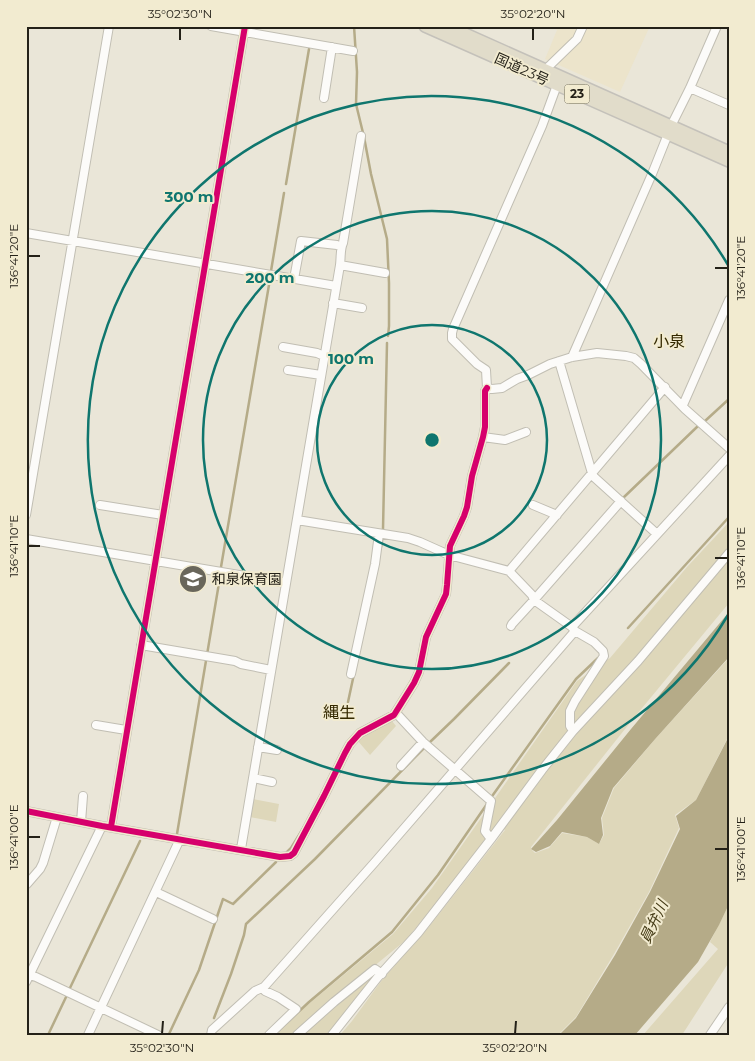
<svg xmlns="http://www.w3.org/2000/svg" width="755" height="1061" font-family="Montserrat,'Noto Sans JP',sans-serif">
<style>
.built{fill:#ece4cb}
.green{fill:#ded7ba}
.water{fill:#b5ab88}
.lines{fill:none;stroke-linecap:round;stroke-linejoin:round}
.stream{stroke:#b5ab88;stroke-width:2.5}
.minor-casing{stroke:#c1beb3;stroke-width:10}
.highway-casing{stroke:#c4c1ba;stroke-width:14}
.minor{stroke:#fcfbf9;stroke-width:8}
.highway{stroke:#e1dcca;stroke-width:11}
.cycleway-casing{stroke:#f2ebd0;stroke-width:9}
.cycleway{stroke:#d6006c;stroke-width:6}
.ticks{fill:none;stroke:#242118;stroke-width:2}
.ring{fill:none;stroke:#0f766e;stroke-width:2.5}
.labels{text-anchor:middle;stroke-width:4;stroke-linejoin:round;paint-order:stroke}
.shield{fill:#f2ebd0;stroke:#625e4f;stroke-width:1}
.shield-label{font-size:12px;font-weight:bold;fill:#242118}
.street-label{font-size:14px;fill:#242118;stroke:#f2ebd0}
.poi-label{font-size:14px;fill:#242118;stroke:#f2ebd0;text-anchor:start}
.water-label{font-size:15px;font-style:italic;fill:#433914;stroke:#f2ebd0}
.quarter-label{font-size:16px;fill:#342900;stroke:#f2ebd0}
.centre{fill:#0f766e;stroke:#f2ebd0;stroke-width:2.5}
.ring-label{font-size:15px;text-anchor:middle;font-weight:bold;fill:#0f766e;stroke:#f2ebd0;stroke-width:4;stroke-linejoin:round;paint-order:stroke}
.neatline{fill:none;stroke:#242118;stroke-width:2}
.ticks-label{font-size:12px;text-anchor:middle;fill:#242118}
</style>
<rect width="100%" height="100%" fill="#eae6d8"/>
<path class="built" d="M548,26H650L620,92L545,59L557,30Z"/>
<path class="green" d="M729,522V603L633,719L531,847V849L535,853L549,848L562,833L587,837L599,844L604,835L602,818L614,788L656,738L729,658V735L696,800L675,815L679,828L649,892L614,954L576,1017L558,1035H340L352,1021L382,980L428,928L505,830L499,826L406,940L313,1016L293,1035H276L299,1012L393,934L432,888L577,681L610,658L687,567Z
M392,721L396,726L370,755L357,740L362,736Z
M253,799L279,804L276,822L250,817Z
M729,904V962L682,1035H643L718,949L710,942Z
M375,971L379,974L327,1035H301Z"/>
<path class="water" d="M729,612V657L656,738L613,788L601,818L603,835L599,844L587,837L562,832L550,846L536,852L531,849L557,820L631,729Z
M729,736V904L719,925L698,962L635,1035H559L576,1018L615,955L650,892L680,829L676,816L696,800Z"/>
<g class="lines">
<path class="stream" d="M354,26L357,72L356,104L364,137L371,174L387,239L389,283V326L388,336
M286,184L309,49
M271,271L284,193
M705,421L729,399
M623,498L698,426
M383,529L387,343
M381,547L382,541
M221,567L270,279
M628,628L729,517
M348,702L354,674
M429,743L454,719L509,663
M490,799L576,679L598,658
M177,834L220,577
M287,852L291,848L304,827
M69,990L140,841
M214,1018L231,974L244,935L246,924L315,859L424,748
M279,1030L309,1002L392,932L438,875L487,804
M169,1034L199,970L223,899L233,904L276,862
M48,1035L67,995"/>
<defs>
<path id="minor" d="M211,26L353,51
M545,70L577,39L583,26
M557,85L542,126L453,329L452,333V339L477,364L486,370L487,388L492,389L502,388L517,379L528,375L550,364L572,357L597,353L626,356L634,358L641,364L685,409L729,448
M690,88L729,105
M324,98L332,47
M671,126L690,88L717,26
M26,233L336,286
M340,265L385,273
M294,279L301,241L337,245L341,247
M333,303L362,308
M283,347L317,353L324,356
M572,357L652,174L668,134
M559,361L592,473L594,477L657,534
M288,370L321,375
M683,405L729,300
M483,437L505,440L526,432
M100,505L163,515
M533,505L557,515
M26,515L109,26
M297,520L408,538L420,542L449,555L509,571L532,595L534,600L572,627L575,631L594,642L603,651L604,656L575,701L570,711V726L573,731
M26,539L286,583
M509,571L665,387
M511,626L512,624L534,600L621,501
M572,627L729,456
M141,645L235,661L241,664L271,670
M351,674L375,564L379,534
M396,713L423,742L491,801L485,831L491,839
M96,725L126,730
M258,747L277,750
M401,766L423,742
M253,778L272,782
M26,811L102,826L280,857L290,856L294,853L324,796L345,753L350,744L360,733L394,715L414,683L419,672L426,637L446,594L447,585L450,546L464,516L467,507L472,476L483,437L485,427V391L487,388
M81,822L83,796
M111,827L245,26
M241,849L340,265C341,258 340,249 343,243L361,136
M27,884L40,869L43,863L57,817
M156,892L213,919
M26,974L36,977L158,1035
M26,982L102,826
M264,987L265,991L278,997L296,1009L269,1035
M88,1035L180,839
M211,1035L212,1030L255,991L264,987L375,862L575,631
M297,1035L334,1002L375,969L382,974
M332,1035L378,977L418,933L491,839L542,770L573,731L638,661L729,553
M710,1035L729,1007"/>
<path id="highway" d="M425,26L729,161
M447,26L729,152"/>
</defs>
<use href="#minor" class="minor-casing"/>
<use href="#highway" class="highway-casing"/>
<use href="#minor" class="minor"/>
<use href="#highway" class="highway"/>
<defs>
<path id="cycleway" d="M26,811L102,826L280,857L290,856L294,853L324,796L345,753L350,744L360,733L394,715L414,683L419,672L426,637L446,594L447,585L450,546L464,516L467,507L472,476L483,437L485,427V391L487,388
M111,827L245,26"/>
</defs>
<use href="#cycleway" class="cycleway-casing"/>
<use href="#cycleway" class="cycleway"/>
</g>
<path class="ticks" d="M180,40V28M533,40V28M28,256H40M715,268H728M28,546H40M715,558H728M28,837H40M715,849H728M162,1034L163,1021M515,1034L516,1021"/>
<g class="ring">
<circle cx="432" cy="440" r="115"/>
<circle cx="432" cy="440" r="229"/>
<path d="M728 615A344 344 0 1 1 728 265"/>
</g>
<defs>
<symbol id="school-disc" viewBox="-11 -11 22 22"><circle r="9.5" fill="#69665b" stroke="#f2ebd0"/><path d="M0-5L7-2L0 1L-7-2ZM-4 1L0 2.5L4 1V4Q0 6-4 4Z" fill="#fff"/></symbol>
</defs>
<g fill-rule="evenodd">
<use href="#school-disc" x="177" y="563" width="32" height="32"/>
</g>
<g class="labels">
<rect class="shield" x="564.5" y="84.5" width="25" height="19" rx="4"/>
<g class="shield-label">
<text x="577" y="98">23</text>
</g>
<g class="street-label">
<text transform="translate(522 69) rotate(24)" y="5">国道23号</text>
</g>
<g class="poi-label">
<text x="212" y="584">和泉保育園</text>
</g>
<g class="water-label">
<text transform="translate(654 922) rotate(-65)" y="5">員弁川</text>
</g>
<g class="quarter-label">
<text x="669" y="347">小泉</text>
<text x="339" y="718">縄生</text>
</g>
</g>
<circle cx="432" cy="440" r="8" class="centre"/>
<g class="ring-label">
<text x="189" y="202">300 m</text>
<text x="270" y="283">200 m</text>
<text x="351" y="364">100 m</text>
</g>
<rect width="755" height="1061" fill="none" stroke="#f2ebd0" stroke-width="55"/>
<rect x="28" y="28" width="700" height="1006" class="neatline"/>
<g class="ticks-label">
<text x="180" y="18">35°02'30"N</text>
<text x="533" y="18">35°02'20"N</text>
<text transform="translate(14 256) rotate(-90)" y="4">136°41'20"E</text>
<text transform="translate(741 268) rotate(-90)" y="4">136°41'20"E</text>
<text transform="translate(14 546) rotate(-90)" y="4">136°41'10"E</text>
<text transform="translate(741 558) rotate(-90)" y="4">136°41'10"E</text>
<text transform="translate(14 837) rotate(-90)" y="4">136°41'00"E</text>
<text transform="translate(741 849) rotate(-90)" y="4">136°41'00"E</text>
<text x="162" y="1052">35°02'30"N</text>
<text x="515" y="1052">35°02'20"N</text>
</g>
</svg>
